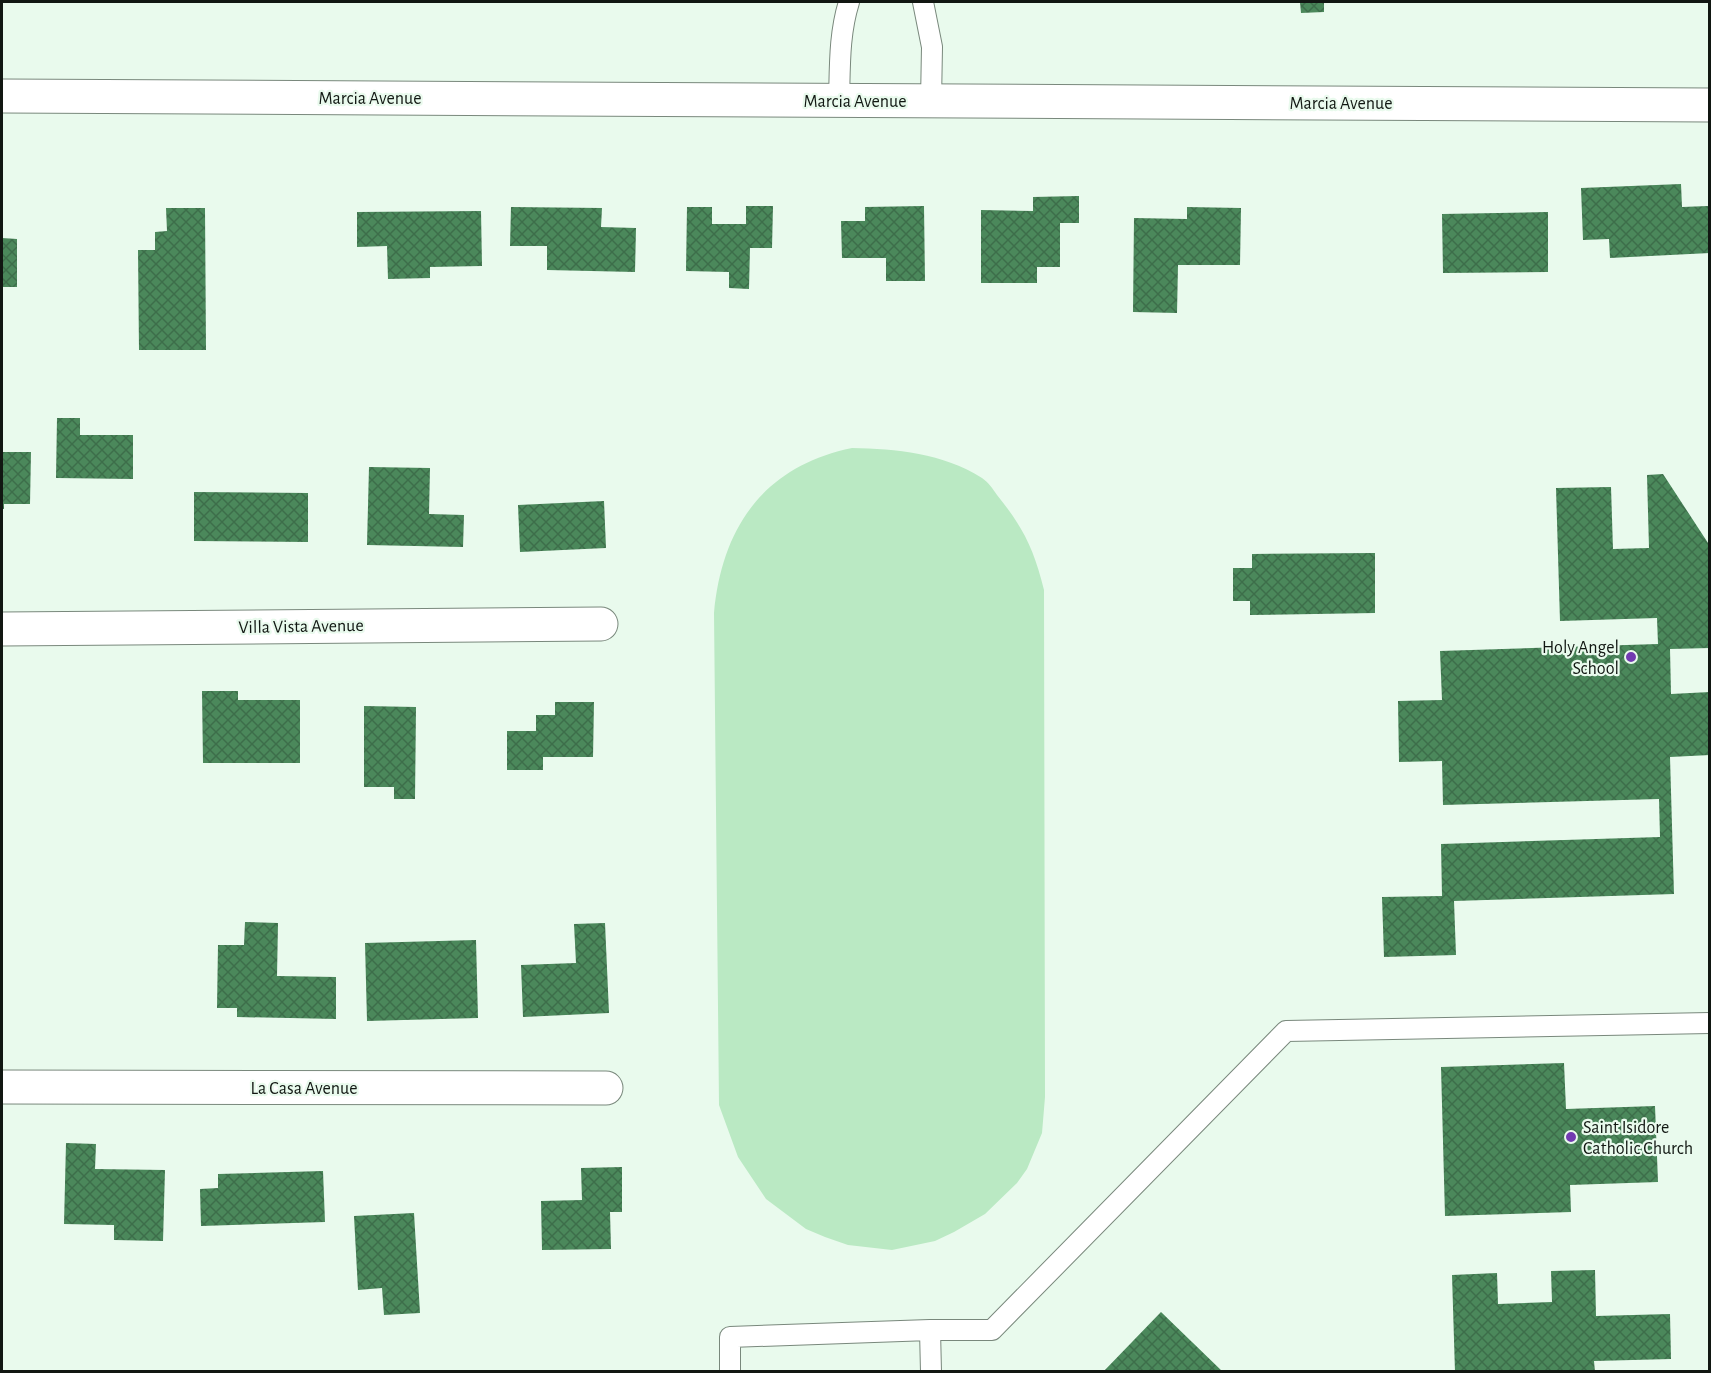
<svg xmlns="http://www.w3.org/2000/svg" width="1711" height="1373" font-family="'Alegreya Sans',sans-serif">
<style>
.green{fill:#bae9c3}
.building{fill:url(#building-cross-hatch)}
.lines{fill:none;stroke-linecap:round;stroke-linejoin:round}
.service-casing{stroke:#79887c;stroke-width:22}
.minor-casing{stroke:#79887c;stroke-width:35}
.service{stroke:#fff;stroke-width:20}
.minor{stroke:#fff;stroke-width:33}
.poi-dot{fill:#723bb1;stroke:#e9faed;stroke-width:2}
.labels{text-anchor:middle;stroke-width:4.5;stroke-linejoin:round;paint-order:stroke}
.street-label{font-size:18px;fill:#111712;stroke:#e9faed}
.poi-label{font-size:18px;fill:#111712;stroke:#e9faed;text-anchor:end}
</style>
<defs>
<pattern id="building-cross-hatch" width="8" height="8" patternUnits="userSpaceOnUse" patternTransform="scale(1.5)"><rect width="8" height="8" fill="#4b885b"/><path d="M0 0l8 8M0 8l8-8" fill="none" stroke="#3d6e4a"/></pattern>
</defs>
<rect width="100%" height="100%" fill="#e9faed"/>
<path class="green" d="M852,448C896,449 943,453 982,478C988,482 993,489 997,495C1023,527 1034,549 1044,590L1045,1097L1042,1133L1027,1169L1017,1183L985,1214L954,1232L935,1241L892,1250L848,1245L825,1237L806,1229L766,1199L738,1157L719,1105L714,613C722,526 765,466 852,448Z"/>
<path class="building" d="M1300,2H1324V12L1301,13Z
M1681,184L1682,207L1708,206L1710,253L1610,258L1609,239L1583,240L1581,188Z
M1079,196V223H1060V267H1037V283H981V210L1033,211V197Z
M746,206H773L772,248H750L749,289L729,288V272L686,271L687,207H712V224H746Z
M924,206L925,281H886V258H842L841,221H865V207Z
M511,207L602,208L601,227L636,228L635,272L547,270V246H510Z
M1187,207L1241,208L1240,265H1178L1177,313L1133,312L1134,218L1187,219Z
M166,208H205L206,350H139L138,250H155V232L167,231Z
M481,211L482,266L430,267V278L388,279L387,246L357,247V212Z
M1548,212V272L1443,273L1442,214Z
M2,238L17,239V287H2Z
M57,418H80V435H133V479L56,478Z
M2,452H31L30,504H4V509H2Z
M369,467L430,468L429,514L464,515L463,547L367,545Z
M1663,474L1710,546V648L1670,649L1671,694L1710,692V755L1670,757L1674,894L1454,901L1456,955L1384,957L1382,897L1442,896L1441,844L1660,837L1659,799L1443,805L1442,761L1399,762L1398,701L1442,700L1440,651L1658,644L1657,618L1560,621L1556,488L1611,487L1613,549L1649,548L1647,475Z
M194,492L308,493V542L194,541Z
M604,501L606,548L520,552L518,505Z
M1375,553V613L1250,615V601H1233V568H1252V554Z
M202,691H238V700H300V763H203Z
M555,702H594L593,757H543V770H507V731H536V715H555Z
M364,706L416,707L415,799H394V787H364Z
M245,922L278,923L277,976L336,977V1019L237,1017V1008H217L218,945H244Z
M605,923L609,1013L523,1017L521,965L576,963L574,924Z
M476,940L478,1018L367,1021L365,943Z
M1564,1063L1566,1109L1655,1106L1658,1182L1570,1185L1571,1212L1445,1216L1441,1067Z
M66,1143L96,1144L95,1169L165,1170L163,1241L114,1240V1225L64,1224Z
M622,1167V1212H610L611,1249L542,1250L541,1201L582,1200L581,1168Z
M323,1171L325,1222L201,1226L200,1189L218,1188V1174Z
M414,1213L420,1313L384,1315L382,1288L358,1290L354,1216Z
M1595,1270L1596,1316L1670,1314L1671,1359L1594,1361L1595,1372H1455L1452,1275L1497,1273L1498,1304L1552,1302L1551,1271Z
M1161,1312L1223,1372H1103Z"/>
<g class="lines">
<defs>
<path id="service" d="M923,2L932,47L931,101
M839,101C840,66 839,34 849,2
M930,1330H992L1286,1031L1710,1023
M730,1372V1337L930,1330L931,1372"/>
<path id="minor" d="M2,96L1710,105
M2,629L601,624
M2,1087L606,1088"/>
</defs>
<use href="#service" class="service-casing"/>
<use href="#minor" class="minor-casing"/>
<use href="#service" class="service"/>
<use href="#minor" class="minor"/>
</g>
<g class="poi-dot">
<circle cx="1631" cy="657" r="6"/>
<circle cx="1571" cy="1137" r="6"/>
</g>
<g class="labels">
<g class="street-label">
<text x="370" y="104">Marcia Avenue</text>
<text x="855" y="107">Marcia Avenue</text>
<text x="1341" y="109">Marcia Avenue</text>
<text transform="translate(301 626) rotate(-1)" y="6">Villa Vista Avenue</text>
<text x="304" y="1094">La Casa Avenue</text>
</g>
<g class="poi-label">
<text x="1619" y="653">Holy Angel<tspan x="1619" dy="21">School</tspan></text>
<text x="1583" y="1133" text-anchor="start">Saint Isidore<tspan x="1583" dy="21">Catholic Church</tspan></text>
</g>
</g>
<rect width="1711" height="1373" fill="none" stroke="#111712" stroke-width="6"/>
</svg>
